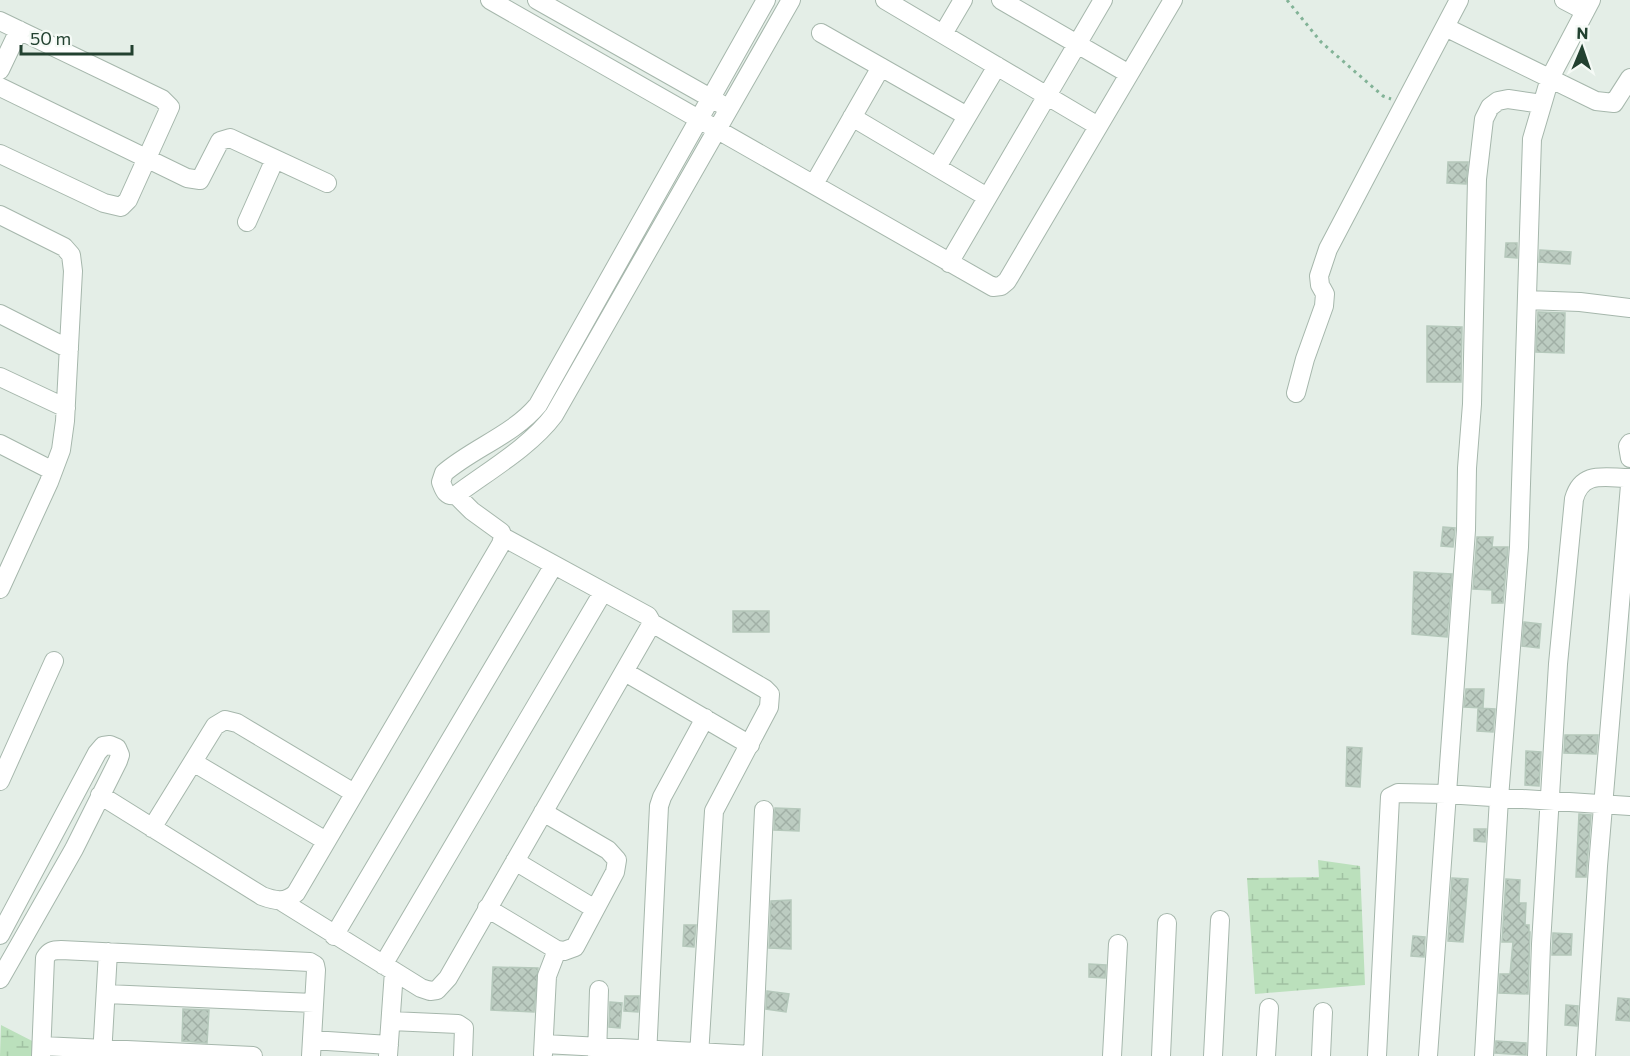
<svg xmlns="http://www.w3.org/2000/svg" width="1630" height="1056" font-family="Commissioner,sans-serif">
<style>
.wetland{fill:url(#wetland-marsh)}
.building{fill:url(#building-cross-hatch);stroke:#b5c8bb;stroke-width:1.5}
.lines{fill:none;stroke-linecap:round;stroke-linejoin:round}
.minor-casing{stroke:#a6b7ac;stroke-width:20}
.path{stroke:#82b397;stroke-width:3;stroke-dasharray:3 4.5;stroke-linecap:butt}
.minor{stroke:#fff;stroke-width:18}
</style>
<defs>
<pattern id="wetland-marsh" width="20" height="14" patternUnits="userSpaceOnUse" patternTransform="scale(1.5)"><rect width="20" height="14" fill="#bbe0bc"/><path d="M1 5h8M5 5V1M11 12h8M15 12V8" fill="none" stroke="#a0c1a2"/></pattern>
<pattern id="building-cross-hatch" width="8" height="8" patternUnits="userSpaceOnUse" patternTransform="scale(1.5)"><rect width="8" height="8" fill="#bcccc1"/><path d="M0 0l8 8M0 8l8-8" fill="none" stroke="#a1b0a6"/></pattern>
</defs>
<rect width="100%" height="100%" fill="#e4eee7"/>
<path class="wetland" d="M1318,860L1360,866L1365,985L1255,994L1247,878L1319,877Z
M1,1025L42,1046L39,1056H0Z"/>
<path class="building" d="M1448,162H1468L1466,184L1447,183Z
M1506,243H1517V258L1505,257Z
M1540,250L1571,252L1570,264L1539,262Z
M1538,312L1565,313L1564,353L1536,352Z
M1427,326L1462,327L1461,382H1427Z
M1443,527L1455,528L1453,547L1441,546Z
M1477,537H1493L1492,547H1508L1503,603H1492V590L1473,589Z
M1414,572L1452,574L1447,637L1412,634Z
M733,611H769V632H733Z
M1524,622L1541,624L1539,648L1522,646Z
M1466,689H1484L1483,708L1464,707Z
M1478,708L1495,709L1493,732L1477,731Z
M1565,735H1598L1596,754L1564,753Z
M1347,747L1362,748L1360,787L1346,786Z
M1526,751L1541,752L1539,786L1525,785Z
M775,808L800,809L799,831L774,830Z
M1579,814L1591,815L1586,877H1576Z
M1474,829H1486L1485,842L1474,841Z
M1452,878L1468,879L1463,942L1448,941Z
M1506,879L1520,880L1519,903H1526L1525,925H1529V932H1530L1528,994L1499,993L1500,974H1510L1513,942H1502Z
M791,900V949L769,948L771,901Z
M684,925H696L694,947L683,946Z
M1553,933L1572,934L1571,955H1552Z
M1413,936L1425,937L1424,957L1411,956Z
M1089,964L1106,965L1105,978L1089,977Z
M493,967L538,968L534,1012L491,1010Z
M767,991L789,994L786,1012L766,1009Z
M625,996H639L638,1012L624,1011Z
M1618,998L1630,999V1021L1616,1020Z
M610,1002L622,1003L620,1028L609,1027Z
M1566,1005L1578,1006L1577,1026L1565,1025Z
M183,1009L209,1010L207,1043L182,1041Z
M1496,1041L1526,1043V1055L1495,1053Z"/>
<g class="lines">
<defs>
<path id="minor" d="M490,0L993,287L1001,286L1007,281L1173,0
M537,0L721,104
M766,0L538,405C513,435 473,448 444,473L441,482C444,490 446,497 456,495C488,471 530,447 554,415L791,0
M885,0L1098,126
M1001,0L1129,74
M1564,0L1585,11
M0,21L162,99L170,107L128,200L121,207L104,203L0,154
M1445,27L1596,101L1614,103L1630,78
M821,33L967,116
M943,34L963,0
M0,70L19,30
M0,87L187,178L200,180L220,141L230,138L327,183
M852,117L987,197
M937,167L997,66
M814,184L881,67
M0,215L64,247L71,255L73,271L65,421L61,450L49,482L0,589
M247,222L275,159
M949,263L1103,0
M1527,300L1580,302L1630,308
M0,314L69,349
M0,377L66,408
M1296,393L1305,359L1324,306L1325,294L1320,285L1319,276L1328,249L1459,0
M1630,443L1628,446L1630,458
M0,444L53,471
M652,623L765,689L770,694L769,707L714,811L699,1056
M625,672L750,745
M193,762L326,841
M0,781L54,661
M100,795L262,896C275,901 286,903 296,893L501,544L503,537L501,532L472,511L456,495
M152,828L215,726L225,720L237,723L354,793
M515,861L595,909
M281,901L421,988L430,991L437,990L448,978L652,623L648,616L503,537
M487,908L557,950L564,951L575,947L615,872L617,860L608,850L543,812
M0,935L97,753L103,746L110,745L117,748L120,755L118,761L74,849L0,979
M334,936L554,565
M383,965L603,592
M106,994L314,1003
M391,1021L458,1024L464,1028L463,1056
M312,1040L389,1045
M544,1044L753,1055
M42,1046L253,1056
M543,1054L547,976L557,950
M41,1056L45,958C49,951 53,950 61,950L310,962L315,965L316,970L311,1056
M102,1056L108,952
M388,1056L394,971
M597,1056L599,990
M647,1056L659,806L662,797L705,718
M753,1056L764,810
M1112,1056L1118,944
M1161,1056L1167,923
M1213,1056L1220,920
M1266,1056L1269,1008
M1321,1056L1323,1012
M1377,1056L1390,797L1398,793L1446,794L1630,806
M1428,1056L1466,530L1467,468L1472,404L1477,179L1484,119L1490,107L1498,101L1508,99L1542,104
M1484,1056L1499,798L1519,547L1532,139L1550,78L1591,0
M1537,1056L1541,944L1558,664L1574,499C1582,470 1605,478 1630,478
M1586,1056L1598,866L1630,485"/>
</defs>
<use href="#minor" class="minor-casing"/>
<path class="path" d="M1287,0L1321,42L1383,96L1391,99"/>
<use href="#minor" class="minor"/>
</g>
<g transform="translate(1582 48) rotate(2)" stroke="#f5faf6" stroke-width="4.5" paint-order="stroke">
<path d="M0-4.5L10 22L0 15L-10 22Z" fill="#224130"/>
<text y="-9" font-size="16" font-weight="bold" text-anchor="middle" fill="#224130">N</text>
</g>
<path d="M21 45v9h111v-9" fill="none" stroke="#224130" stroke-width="3"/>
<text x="30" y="45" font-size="18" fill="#224130" stroke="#f5faf6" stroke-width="4.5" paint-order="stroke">50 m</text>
</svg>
